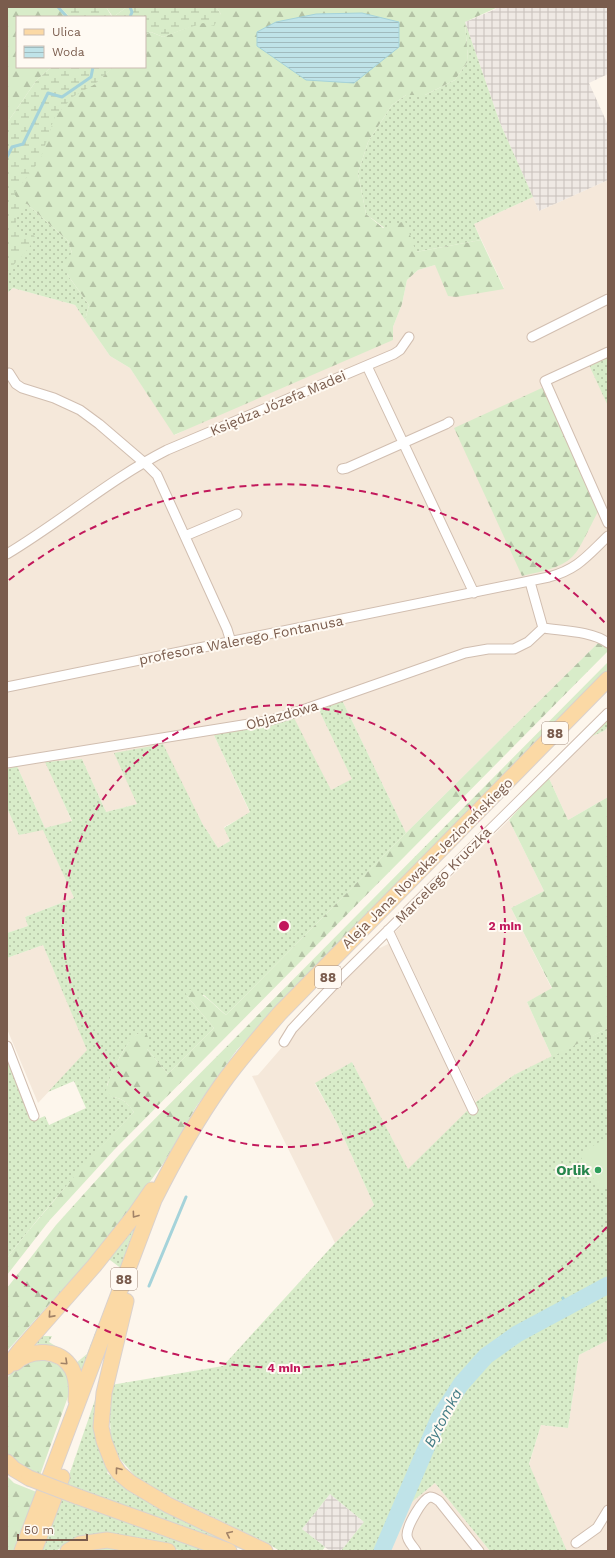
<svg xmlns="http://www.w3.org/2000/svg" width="615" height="1558" font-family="'Work Sans',sans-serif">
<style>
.residential{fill:#f5e8da}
.industrial{fill:url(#industrial-grid)}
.grass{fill:url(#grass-dots)}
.forest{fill:url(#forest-firs)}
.wetland{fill:url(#wetland-marsh)}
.garden{fill:#d8ecc9}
.water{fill:url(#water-rules);stroke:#a5d3da}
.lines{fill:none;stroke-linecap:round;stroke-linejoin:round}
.stream{stroke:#a5d3da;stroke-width:3}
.river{stroke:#bfe3e8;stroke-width:17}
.street-casing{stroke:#d1beb0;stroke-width:11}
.primary-casing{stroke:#dad1cd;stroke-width:17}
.street{stroke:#fff;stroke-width:9}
.primary{stroke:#fbd9a5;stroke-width:15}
.primary-bridge-casing{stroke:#dad1cd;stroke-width:17;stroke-linecap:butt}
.primary-bridge{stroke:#fbd9a5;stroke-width:15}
.oneway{stroke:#a18267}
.ring{fill:none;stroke:#c2185b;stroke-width:2;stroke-dasharray:7 5}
.leisure-dot{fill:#2e9e5b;stroke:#fffaf3;stroke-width:1.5}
.labels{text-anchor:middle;stroke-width:4;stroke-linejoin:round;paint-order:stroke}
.shield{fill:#fffaf3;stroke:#a28b7f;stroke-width:1}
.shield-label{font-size:13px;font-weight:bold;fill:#7a5c4d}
.street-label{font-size:14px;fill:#7a5c4d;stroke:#fffaf3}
.leisure-label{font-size:14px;font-weight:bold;fill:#27864d;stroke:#fffaf3;text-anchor:end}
.water-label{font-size:15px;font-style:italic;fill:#437c86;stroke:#fffaf3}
.centre{fill:#c2185b;stroke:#fffaf3;stroke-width:2}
.ring-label{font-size:12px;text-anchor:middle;font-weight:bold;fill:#c2185b;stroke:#fffaf3;stroke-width:4;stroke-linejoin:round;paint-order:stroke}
</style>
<defs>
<pattern id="industrial-grid" width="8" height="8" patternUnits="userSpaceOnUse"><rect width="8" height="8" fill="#efe9e4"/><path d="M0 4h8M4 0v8" fill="none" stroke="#c7c0bb"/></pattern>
<pattern id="grass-dots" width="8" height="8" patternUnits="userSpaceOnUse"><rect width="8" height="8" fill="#d8ecc9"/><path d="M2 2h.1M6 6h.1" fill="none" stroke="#b4c2a5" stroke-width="1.8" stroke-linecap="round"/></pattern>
<pattern id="forest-firs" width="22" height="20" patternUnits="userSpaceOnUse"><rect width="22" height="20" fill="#d8ecc9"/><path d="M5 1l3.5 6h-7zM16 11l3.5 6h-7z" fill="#b4c2a5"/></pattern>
<pattern id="wetland-marsh" width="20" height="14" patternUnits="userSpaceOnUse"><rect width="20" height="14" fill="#d8ecc9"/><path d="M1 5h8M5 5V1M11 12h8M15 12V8" fill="none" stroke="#b4c2a5"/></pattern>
<pattern id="water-rules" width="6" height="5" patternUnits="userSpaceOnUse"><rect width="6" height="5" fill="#bfe3e8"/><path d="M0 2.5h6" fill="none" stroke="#a0bbbe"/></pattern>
</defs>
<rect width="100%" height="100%" fill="#fdf6ec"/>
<path class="residential" d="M608,180V649L604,645L598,643L406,833L342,700L318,708L353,780L331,790L213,733L250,813L224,827L230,841L218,848L202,823L137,804L106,812L82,759L46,762L72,822L45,828L17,766L7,769V293L13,288L75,305L110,356L130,368L175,435L393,327L402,304L407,280L418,270L435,265L504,288L474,224L533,197L539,211Z
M608,727V797L568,820L548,776L588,738L604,731Z
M7,808L19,835L43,829L74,898L25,917L28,926L7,933Z
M509,820L544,891L511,908L552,989L527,1002L552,1057L514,1075L476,1102L395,932Z
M390,943L468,1111L408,1170L352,1062L315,1084L337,1123L374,1205L335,1243L252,1076L258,1075L335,986L378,946L380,948Z
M43,945L88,1050L38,1103L7,1029V958Z
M608,1340V1551H567L529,1465L541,1425L568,1428L579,1355Z
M435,1483L490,1551H387L407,1506Z"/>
<path class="industrial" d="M495,7H608V74L589,83L608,125V180L539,211L500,123L465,22L496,9Z
M330,1494L364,1522L341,1551H330L302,1529Z"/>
<path class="grass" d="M465,22L500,123L533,197L474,224L481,240L416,252L366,214L358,173L368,142L392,105L406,95H425L455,80L468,61Z
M51,67H113L95,84L27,204L68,241L72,253L67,274L89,305L85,320L75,305L13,288L7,293V123Z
M608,356V406L589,365Z
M342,700L406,833L226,1015L204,995L187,996L214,1028L168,1074L147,1049L141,1032C124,1041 115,1068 107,1085L112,1097C123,1098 127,1103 134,1112C90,1159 46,1207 7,1258V1054L33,1121L45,1116L49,1125L86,1108L74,1081L48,1092L87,1050L43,945L7,958V933L28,926L25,917L74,898L43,830L19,835L7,808V769L17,766L45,828L72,821L45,762L82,759L106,812L137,804L114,753L163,744L202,823L218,848L230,841L224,828L250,812L213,733L293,716L331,790L352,779L318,708Z
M608,719V727L604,731L588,738Z
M608,1028V1279L519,1328L495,1343L471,1364L453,1387L433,1418L379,1551H341L364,1522L330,1494L302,1529L325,1547L322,1551H280L265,1542L154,1489L135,1476L120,1459L111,1440L110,1419L111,1385L223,1366L335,1243L374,1205L337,1123L315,1083L352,1062L408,1169L476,1102L514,1075Z
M139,1218L122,1269L106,1257Z
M112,1290L113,1294L81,1381L76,1363L87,1354Z
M608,1290V1340L579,1355L568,1428L541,1425L529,1464L567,1551H490L435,1483L407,1506C422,1469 438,1419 461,1387C493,1345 562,1315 608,1290Z
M40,1336H52L49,1342L67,1353L36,1344L35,1342Z
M96,1397H97L109,1469L107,1473L115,1479L254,1551H247L225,1544L66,1484Z
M59,1498L212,1551H183L120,1536L62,1547L56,1551H41Z"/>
<path class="forest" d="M7,7H60L70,17H17V67H51L36,81L7,123Z
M106,7H127L113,17Z
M216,7H495L496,8L465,22L468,61L455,80L425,95H406L392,105L368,142L358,173L366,214L383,228L405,221L416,252L481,240L504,289L456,297L448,296L435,265L418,270L407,280L402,304L393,327V340L174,435L130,368L110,356L85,320L89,305L67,274L63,262L72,253L68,241L27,204L21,203L14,194L40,160L55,116L74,96L95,84L113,67H145V35L151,32L163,37C183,29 202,23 221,14Z
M544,387L599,510C593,520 580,550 573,556C561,569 538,572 522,576L454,428Z
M598,643L604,645L608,649V651L114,1150L49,1221L7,1275V1258L25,1235L84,1165L134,1112C127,1103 123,1098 112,1097L106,1092C107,1081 122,1051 129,1042C132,1037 136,1035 141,1032L147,1035L150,1042L147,1049L168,1074L214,1028L187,996L184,989C203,990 212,1004 226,1015L406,833Z
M608,662V670L307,976L236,1051L196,1107L165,1161L109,1238L7,1351V1288L56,1225L119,1155Z
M548,776L568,820L608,797V1028L552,1057L527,1002L552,988L511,908L544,891L509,820Z
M30,1359C54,1360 68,1364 70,1391L40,1475L24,1469L7,1453V1378L21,1363Z
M7,1476L14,1483L39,1493L16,1551H7Z
M109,1546L132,1551H83Z"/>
<path class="wetland" d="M60,7H106L112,17H70Z
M127,7H216L221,14L214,26L203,23L179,31L163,37L151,32L145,35V17H113Z
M51,67H113L95,84L74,96L55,116L40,160L14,194L21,203L27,204C17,215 9,225 24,236L32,233L35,237L29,248L7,272V123L36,81Z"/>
<path class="garden" d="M608,1137V1185L600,1190L579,1154Z"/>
<path class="water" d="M362,13L399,22V47L354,83L306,80L257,46V32L276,22L316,14Z"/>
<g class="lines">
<path class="stream" d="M58,7L67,17
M130,7L132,12L130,17
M7,157L12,147L23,144L48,93L62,97L91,77L93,67
M149,1286L186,1197
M563,1298L566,1308"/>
<path class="river" d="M382,1551L439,1418L461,1384L486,1356L517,1334L608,1285"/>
<defs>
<path id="street" d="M532,337L608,299
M608,352L545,381L608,523
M367,366L474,593
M9,373L16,384L22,388L54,398L80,410L99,424L148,466L157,475L227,629L231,642
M342,469L347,468L446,424L449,422
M185,536L237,514
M7,554C62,521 110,479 167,450L394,354L400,350L409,337
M530,582L543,628
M543,628C563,631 592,631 608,643
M7,687L549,577C578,569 587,556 608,536
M7,763L268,721L294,713L465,653L488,649H514L528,642L543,628
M388,930L473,1110
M284,1042L292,1029L343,975L608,713
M7,1046L34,1116
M576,1543L597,1528L608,1510
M416,1551C413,1546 407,1541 407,1535C407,1526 422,1499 430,1497C434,1497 436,1499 439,1501L479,1551"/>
<path id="primary" d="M126,1301L104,1393L102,1415L101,1427L104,1441L113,1464L119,1473L131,1483L168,1505L265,1551
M15,1363C31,1348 60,1348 72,1369C77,1379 77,1390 76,1400
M7,1367L20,1350L94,1266L134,1216L152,1190
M7,1462L14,1469L29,1478
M76,1496L229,1551
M35,1548L62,1477
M22,1551L154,1200C174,1160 196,1121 222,1084C240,1059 260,1036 280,1013L608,679
M68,1551L80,1544L107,1540L168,1551"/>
</defs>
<use href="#street" class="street-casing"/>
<use href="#primary" class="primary-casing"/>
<use href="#street" class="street"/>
<use href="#primary" class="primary"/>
<defs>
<path id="primary-bridge" d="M29,1478L76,1496"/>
</defs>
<use href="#primary-bridge" class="primary-bridge-casing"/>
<use href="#primary-bridge" class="primary-bridge"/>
</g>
<defs><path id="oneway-chevron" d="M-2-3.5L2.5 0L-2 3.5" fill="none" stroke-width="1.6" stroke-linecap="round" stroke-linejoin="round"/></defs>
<g class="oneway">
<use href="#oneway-chevron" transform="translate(135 1215) rotate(126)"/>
<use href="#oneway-chevron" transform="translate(51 1315) rotate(132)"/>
<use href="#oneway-chevron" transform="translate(65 1362) rotate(43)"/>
<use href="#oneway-chevron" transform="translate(118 1470) rotate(-127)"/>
<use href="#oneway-chevron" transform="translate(229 1534) rotate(-155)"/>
</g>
<g class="ring">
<circle cx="284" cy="926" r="221"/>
<path d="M607 1227A442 442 0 0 1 9 1272M9 580A442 442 0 0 1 607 625"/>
</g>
<circle class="leisure-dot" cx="598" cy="1170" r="4"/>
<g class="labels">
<g class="shield">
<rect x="542" y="722" width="26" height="22" rx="3"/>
<rect x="315" y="966" width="26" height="22" rx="3"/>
<rect x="111" y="1268" width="26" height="22" rx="3"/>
</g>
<g class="shield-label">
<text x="555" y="738">88</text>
<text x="328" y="982">88</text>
<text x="124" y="1284">88</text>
</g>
<g class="street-label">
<text transform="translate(278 403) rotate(-23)" y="5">Księdza Józefa Madei</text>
<text transform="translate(241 640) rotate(-11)" y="5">profesora Walerego Fontanusa</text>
<text transform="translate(282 715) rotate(-16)" y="5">Objazdowa</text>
<text transform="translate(427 863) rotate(-45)" y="5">Aleja Jana Nowaka-Jeziorańskiego</text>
<text transform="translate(443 875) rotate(-45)" y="5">Marcelego Kruczka</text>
</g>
<g class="leisure-label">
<text x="590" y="1175">Orlik</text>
</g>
<g class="water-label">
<text transform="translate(443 1418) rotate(-62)" y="5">Bytomka</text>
</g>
</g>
<circle cx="284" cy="926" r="6" class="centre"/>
<g class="ring-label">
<text x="505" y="930">2 min</text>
<text x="284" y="1372">4 min</text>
</g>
<rect width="615" height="1558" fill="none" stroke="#7a5c4d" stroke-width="16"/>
<rect x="16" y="16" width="130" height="52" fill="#fffaf3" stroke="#cabbb1"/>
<rect x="24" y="29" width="20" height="6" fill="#fbd9a5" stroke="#cabbb1"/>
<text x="52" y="36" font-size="12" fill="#7a5c4d">Ulica</text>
<rect x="24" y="46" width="20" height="12" fill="url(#water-rules)" stroke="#cabbb1"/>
<text x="52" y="56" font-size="12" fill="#7a5c4d">Woda</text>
<path d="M18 1534v6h69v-6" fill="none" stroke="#7a5c4d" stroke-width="2"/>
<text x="24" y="1534" font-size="12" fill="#7a5c4d" stroke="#fffaf3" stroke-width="3" paint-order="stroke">50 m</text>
</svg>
